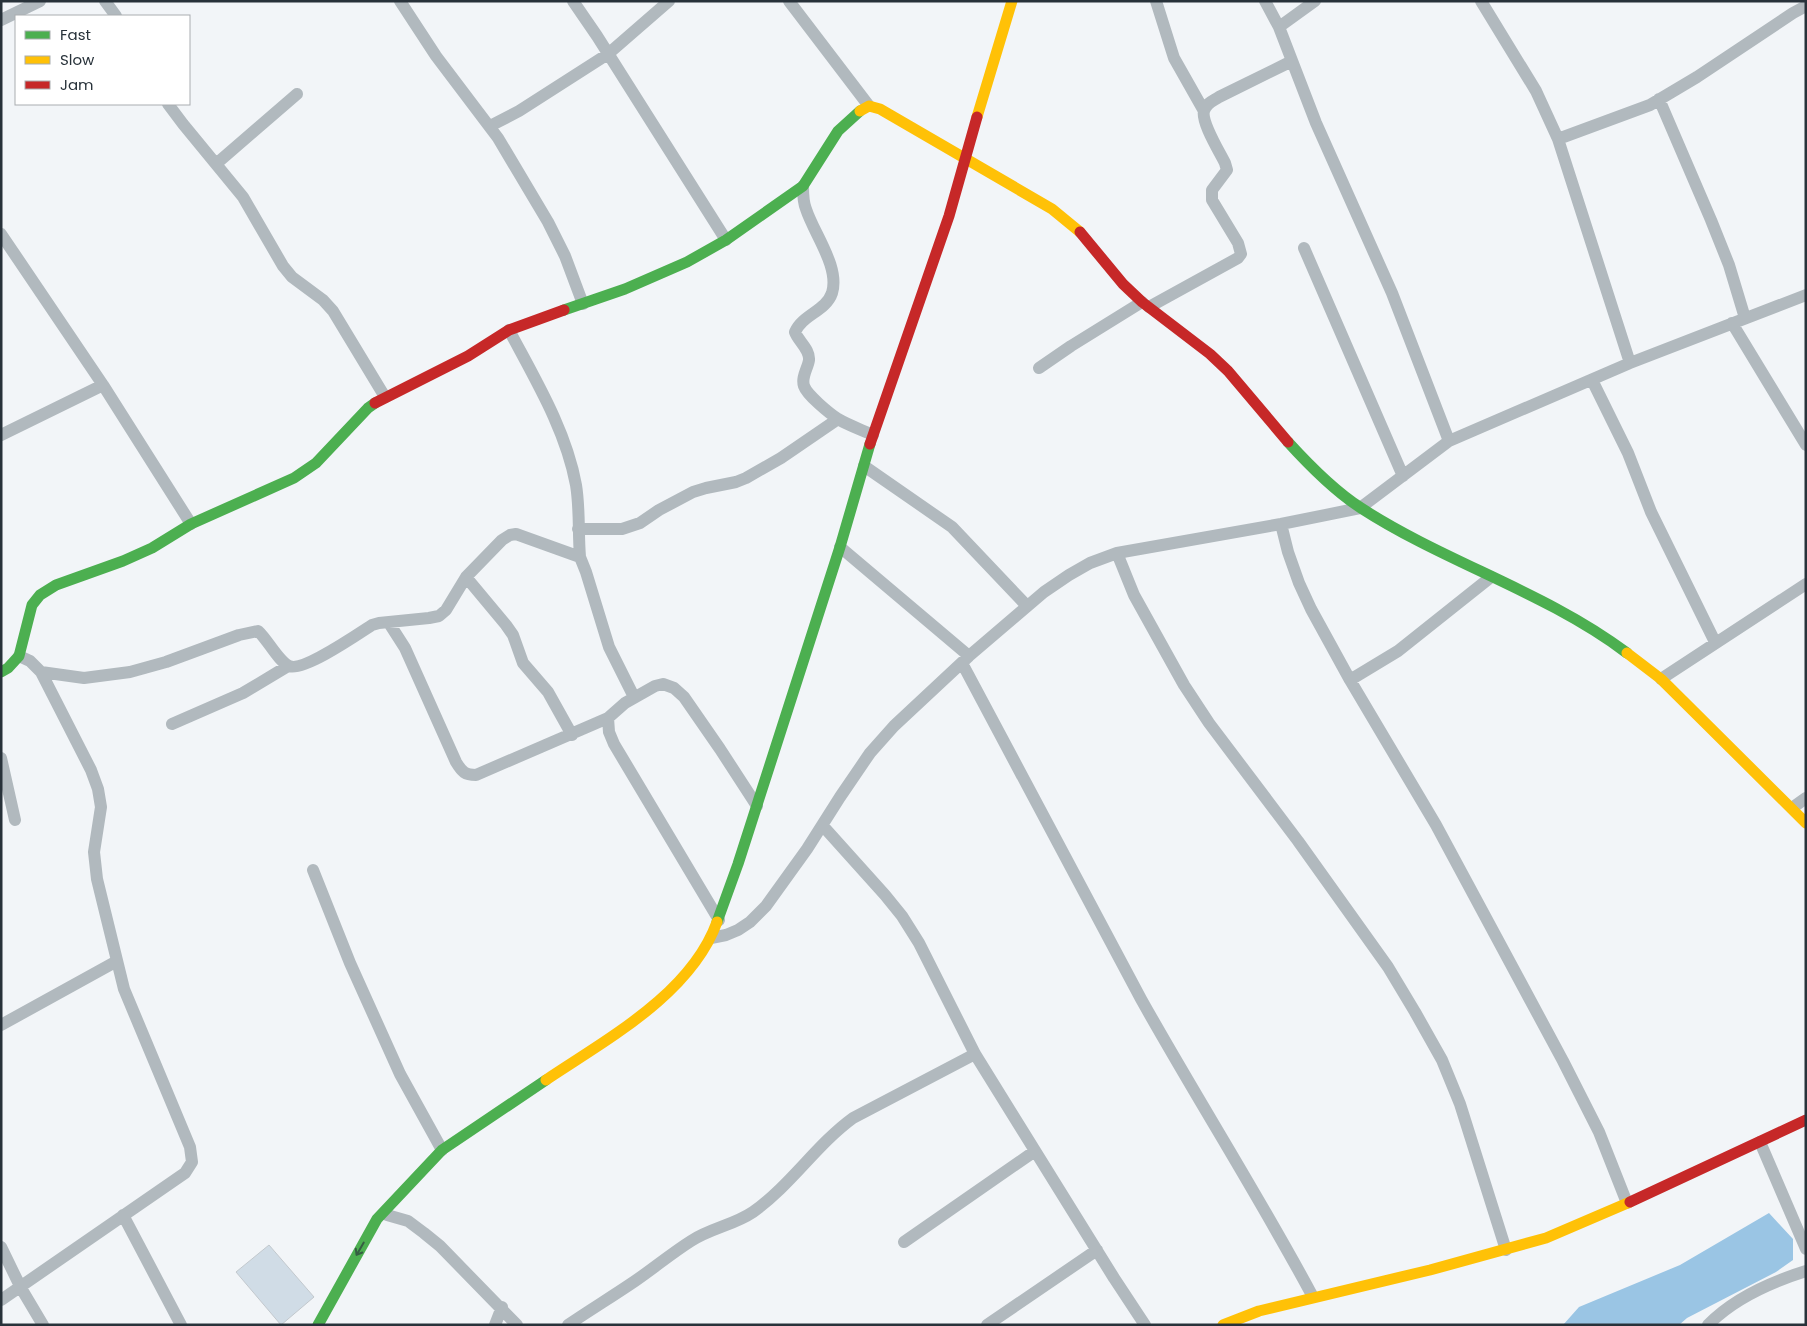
<svg xmlns="http://www.w3.org/2000/svg" width="1807" height="1326" font-family="Poppins,sans-serif">
<style>
.water{fill:#9ac5e4}
.building{fill:#d0dce6;stroke:#c2c8cd}
.lines{fill:none;stroke-linecap:round;stroke-linejoin:round}
.street{stroke:#b1b9be;stroke-width:12}
.fast{stroke:#4caf50;stroke-width:11}
.slow{stroke:#ffc107;stroke-width:11}
.jam{stroke:#c62828;stroke-width:11}
.oneway{stroke:#355e42}
</style>
<rect width="100%" height="100%" fill="#f2f5f8"/>
<path class="water" d="M1769,1213L1793,1239V1260L1776,1272L1687,1318L1679,1325H1563L1579,1307L1680,1265Z"/>
<path class="building" d="M269,1245L314,1297L281,1325L236,1272Z"/>
<g class="lines">
<path class="street" d="M105,1L116,16
M400,1L436,56L498,138L548,222L565,256L583,304
M573,1L597,36L726,240
M789,1L869,106
M1156,1L1174,58L1204,111
M1265,1L1279,27L1316,123L1392,293L1449,441
M1481,1L1536,91L1558,139L1630,363
M1,20L40,1
M1279,27L1315,1
M1659,99L1711,220L1729,265L1745,318
M168,104L183,124L243,197L283,266L292,277L323,300L333,311L385,397
M490,126L519,111L608,54L669,1
M1558,139L1650,105L1697,77L1793,13L1806,6
M216,164L297,94
M803,186C803,194 803,202 806,209C814,234 840,267 832,293C826,311 802,315 795,332C798,341 810,349 809,360C808,368 801,377 804,386C807,395 829,413 838,419C848,425 862,430 873,435
M1,234L103,385L191,524
M1304,248L1403,476
M1149,307L1238,258L1241,254L1238,243L1212,200V190L1227,170L1225,163C1219,151 1201,122 1204,111C1206,103 1213,101 1219,97L1292,61
M1732,323L1806,445
M509,330C535,379 566,430 576,485C580,509 578,533 580,557
M1039,368L1071,346L1142,302
M1592,380L1628,453L1651,512L1715,642
M1,435L103,385
M864,466L952,527L1027,606
M1281,524L1288,552L1299,583L1311,609L1350,680L1436,825L1563,1061L1599,1132L1627,1203
M578,529H622L640,523L659,510L693,492L706,488L736,482L746,478L781,458L838,419
M840,547L969,656
M1117,553L1134,595L1184,685L1209,723L1298,841L1388,967L1415,1012L1442,1060L1460,1104L1506,1250
M466,577L506,625L513,635L523,663L548,692L572,735
M389,623L405,648L456,762C462,772 465,775 476,775L608,718
M962,663L1141,999C1197,1099 1259,1196 1313,1297
M41,672L84,678L130,672L166,662L239,635L258,631C268,640 278,661 289,666C303,672 358,634 372,625L379,623L429,618L439,616L446,610L466,577L502,540L510,535L516,534L580,557L586,572L609,647L634,697
M1661,679L1806,584
M1350,680L1398,651L1491,577
M172,724L243,693L288,666
M1,758L15,820
M1792,808L1806,798
M823,826L885,895L902,916L919,943L975,1054L1114,1278L1145,1325
M313,870L350,963L400,1074L442,1150
M719,920L614,744L609,732L608,718L625,703L655,686L663,684L674,688L684,697L720,749L757,806
M711,938L726,935L738,930L750,922L766,906L807,849L840,797L870,753L894,726L969,656L1044,592L1069,575L1090,563L1117,553L1281,524L1360,508L1449,441L1630,363L1806,295
M1,1025L117,961
M1760,1142L1806,1249
M123,1215L181,1325
M387,1215L408,1221L424,1233L440,1246L517,1325
M904,1242L1035,1151
M1,1247L21,1288L43,1325
M1,1300L185,1173L192,1162L190,1147L124,989L97,879L94,852L101,807L98,789L91,770L41,672L30,661L19,656
M495,1325L502,1307
M568,1325C590,1310 613,1296 635,1281C654,1268 672,1253 691,1241C711,1228 734,1225 753,1212C791,1185 816,1145 853,1118L975,1054
M987,1325L1097,1250
M1708,1325C1734,1298 1771,1282 1806,1271"/>
<path class="fast" d="M564,310L625,289L687,262L726,240L803,186L838,131L860,111
M1288,442C1308,464 1336,492 1361,508C1446,563 1546,592 1627,653
M1,672L8,668L19,656L32,605L40,595L56,585L123,561L152,548L191,524L294,478L316,463L368,408L375,403
M717,922L738,864L840,547L870,444
M318,1325L377,1219L442,1150L546,1080"/>
<path class="slow" d="M860,111L869,106L880,109L1052,209L1080,232
M977,117L1012,1
M1627,653L1661,679L1806,823
M546,1080C607,1039 691,994 717,922
M1223,1325L1259,1311L1430,1270L1546,1238L1630,1202"/>
<path class="jam" d="M1080,232L1123,284L1142,302L1210,354L1228,371L1288,442
M375,403L468,356L509,330L564,310
M870,444L949,216L977,117
M1630,1202L1806,1120"/>
</g>
<defs><path id="oneway-shaft" d="M-6 0H5M1.5-3L5.5 0L1.5 3" fill="none" stroke-width="1.6" stroke-linecap="round" stroke-linejoin="round" transform="scale(1.25)"/></defs>
<use class="oneway" href="#oneway-shaft" transform="translate(360 1249) rotate(120)"/>
<rect width="1807" height="1326" fill="none" stroke="#28323a" stroke-width="5"/>
<rect x="15" y="15" width="175" height="90" fill="#ffffff" stroke="#a9adb0"/>
<rect x="25" y="31" width="25" height="8" fill="#4caf50" stroke="#a9adb0"/>
<text x="60" y="40" font-size="15" fill="#28323a">Fast</text>
<rect x="25" y="56" width="25" height="8" fill="#ffc107" stroke="#a9adb0"/>
<text x="60" y="65" font-size="15" fill="#28323a">Slow</text>
<rect x="25" y="81" width="25" height="8" fill="#c62828" stroke="#a9adb0"/>
<text x="60" y="90" font-size="15" fill="#28323a">Jam</text>
</svg>
